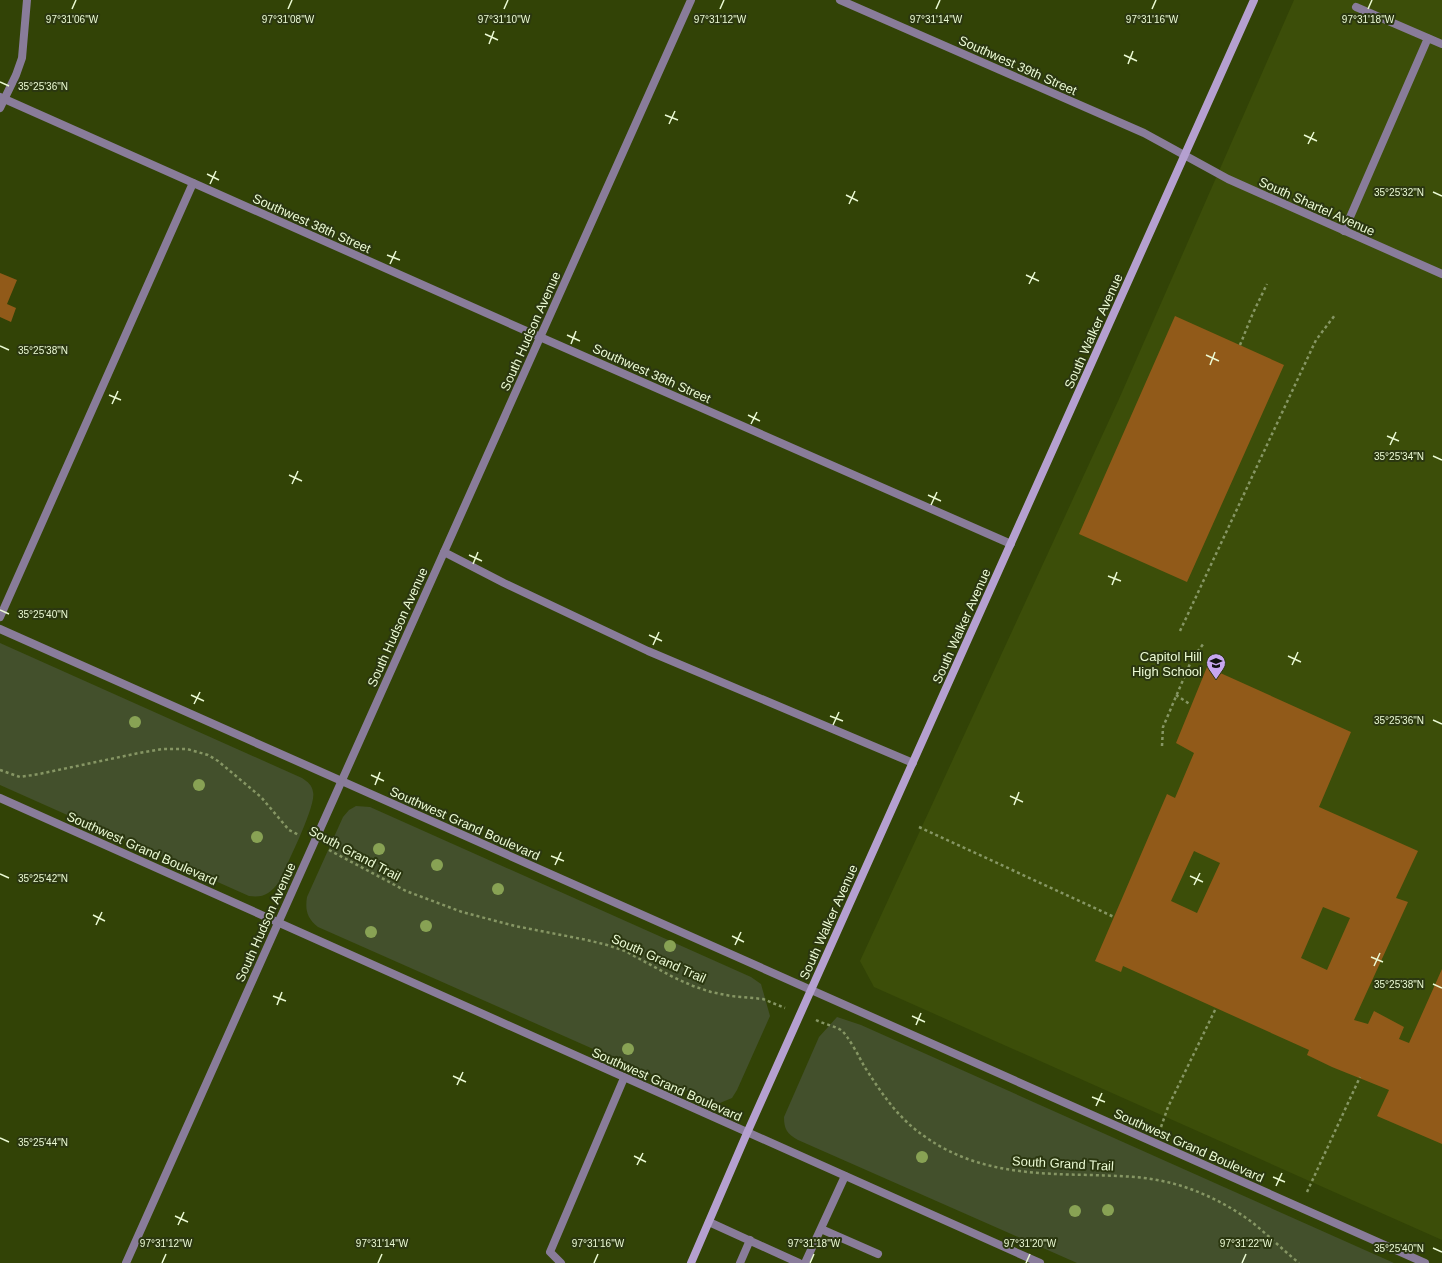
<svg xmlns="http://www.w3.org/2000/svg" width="1442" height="1263" font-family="Helvetica,sans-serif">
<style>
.built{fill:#3c4e09}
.green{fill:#43502c}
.building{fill:#915a19;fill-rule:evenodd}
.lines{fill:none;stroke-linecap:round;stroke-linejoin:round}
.path{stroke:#869664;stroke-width:2.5;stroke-dasharray:3 3;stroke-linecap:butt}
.service{stroke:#897c9a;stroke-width:8}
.minor{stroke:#897c9a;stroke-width:8}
.tertiary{stroke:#897c9a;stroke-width:8}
.secondary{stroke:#b5a0d0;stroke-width:8}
.tree{fill:#88a254}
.ticks{fill:none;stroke:#ebfad4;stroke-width:1.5}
.labels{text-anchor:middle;stroke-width:4;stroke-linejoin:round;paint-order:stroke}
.street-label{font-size:13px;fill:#ebfad4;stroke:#2b3710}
.poi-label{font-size:13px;fill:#ebfad4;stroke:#2b3710;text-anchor:end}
.ticks-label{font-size:10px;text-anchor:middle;fill:#ebfad4;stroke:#2b3710;stroke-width:4;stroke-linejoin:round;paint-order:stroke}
</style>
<rect width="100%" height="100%" fill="#324306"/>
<path class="built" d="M1294,0H1442V1240L874,987L860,961L1119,399Z"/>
<path class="green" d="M0,643L302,778C308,782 312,785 313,792C317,805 286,866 279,882C270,894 263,898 249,896L0,785Z
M356,806L370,807L751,977L761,984L770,1016L737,1090L732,1098L720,1103L706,1099L318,927C307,918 305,910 307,897L343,817L349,810Z
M837,1017L861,1025L1394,1263H1077L798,1140C787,1134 784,1129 784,1117L819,1037Z"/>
<path class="building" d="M0,273L17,280L7,304L16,308L11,322L0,317Z
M1175,316L1284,365L1187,582L1079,534Z
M1207,667L1351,732L1319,807L1418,851L1396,898L1408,902L1354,1020L1368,1024L1374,1011L1404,1027L1399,1039L1409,1043L1442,969V1144L1377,1116L1389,1090L1332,1067L1307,1055L1309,1050L1123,966L1121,972L1095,961L1167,794L1175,798L1194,753L1176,743ZM1194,851L1220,863L1197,913L1171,901ZM1323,907L1350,918L1327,970L1301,958Z"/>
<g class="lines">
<path class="path" d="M1240,345L1253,313L1267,284
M1180,631L1316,340L1335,315
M1176,695L1191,705
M1162,746L1163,727L1192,659L1204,643
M0,770L20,777L39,774L139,753L162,749H187L208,755L218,761L261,797L289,830L299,835
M919,827L1114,917
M329,850L406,891L462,912L515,926L587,940L607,945L625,951L673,977L693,986L711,992L731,996L763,999L785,1008
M816,1020C824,1024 834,1026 841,1030C847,1034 860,1058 864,1066C888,1103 904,1127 945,1149C991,1173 1040,1174 1092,1175C1117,1176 1142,1176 1167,1182C1197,1189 1228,1204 1253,1223C1269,1236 1283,1250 1299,1263
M1161,1127L1168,1107L1216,1008
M1307,1192L1360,1077"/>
<path class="service" d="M1356,7L1442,44
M1344,231L1428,38
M444,552L504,583L648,651L913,763
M0,617L193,183
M709,1222L799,1263
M821,1229L878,1254
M561,1263L550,1252L624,1078
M740,1263L750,1240
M805,1263L845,1176"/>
<path class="minor" d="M840,0L1144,133L1228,179L1442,274
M0,97L540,337L1011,544
M126,1263L691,0"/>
<path class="tertiary" d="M0,108L16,75L22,58L27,0
M0,629L1425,1263
M0,798L1040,1263"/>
<path class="secondary" d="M691,1263L747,1133L1254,0"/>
</g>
<g class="tree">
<circle cx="135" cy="722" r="6"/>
<circle cx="199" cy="785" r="6"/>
<circle cx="257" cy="837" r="6"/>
<circle cx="379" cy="849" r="6"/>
<circle cx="437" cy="865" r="6"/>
<circle cx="498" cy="889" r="6"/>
<circle cx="426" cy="926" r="6"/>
<circle cx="371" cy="932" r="6"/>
<circle cx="670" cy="946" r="6"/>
<circle cx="628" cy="1049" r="6"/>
<circle cx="922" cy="1157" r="6"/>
<circle cx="1108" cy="1210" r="6"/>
<circle cx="1075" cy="1211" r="6"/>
</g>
<path class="ticks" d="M72,9L76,0M288,9L292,0M504,9L508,0M720,9L724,0M936,9L940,0M1152,9L1156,0M1368,9L1372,0M485,34L498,40M489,44L494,31M1124,55L1137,61M1128,64L1133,51M0,82L9,86M665,115L678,120M669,124L675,111M1304,135L1317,141M1308,144L1314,132M207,174L219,180M210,184L216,171M1433,192L1442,196M846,195L858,201M849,204L855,191M387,255L400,260M390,264L396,251M1026,275L1039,281M1029,284L1035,272M567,335L580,341M571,344L576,331M0,346L9,350M1206,355L1219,361M1210,365L1215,352M109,395L121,400M112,404L118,391M748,415L760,421M751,424L757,412M1387,436L1399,441M1390,445L1396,432M1433,456L1442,460M289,475L302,481M292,484L298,471M928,495L941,501M931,505L937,492M469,555L482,561M473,564L478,552M1108,576L1121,581M1112,585L1117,572M0,610L9,614M649,635L662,641M653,645L659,632M1288,656L1301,662M1292,665L1298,652M191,695L204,701M194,704L200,692M830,716L843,721M1433,720L1442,724M833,725L839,712M371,775L384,781M375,785L380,772M1010,796L1023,802M1014,805L1019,792M551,856L564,861M555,865L561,852M0,874L9,878M1190,876L1203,882M1194,885L1200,873M93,915L105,921M96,925L102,912M732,936L744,942M735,945L741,932M1371,957L1383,962M1374,966L1380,953M1433,984L1442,988M273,996L286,1001M277,1005L282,992M912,1016L925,1022M916,1025L921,1013M453,1076L466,1082M457,1085L463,1072M1092,1097L1105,1102M1096,1106L1102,1093M0,1138L9,1142M634,1156L646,1162M637,1165L643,1153M1273,1177L1285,1182M1276,1186L1282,1173M175,1216L188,1222M178,1225L184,1212M1433,1248L1442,1252M162,1263L166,1254M378,1263L382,1254M594,1263L598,1254M810,1263L814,1254M1026,1263L1030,1254M1242,1263L1246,1254"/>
<defs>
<symbol id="school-pin" viewBox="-11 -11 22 30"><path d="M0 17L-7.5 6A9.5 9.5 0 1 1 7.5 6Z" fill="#c7a6ef" stroke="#2b3710"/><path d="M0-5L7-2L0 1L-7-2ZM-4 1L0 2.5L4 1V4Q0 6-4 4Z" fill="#111"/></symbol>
</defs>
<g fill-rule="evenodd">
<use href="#school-pin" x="1205" y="652" width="22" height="30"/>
</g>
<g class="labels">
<g class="street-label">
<text transform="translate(1018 65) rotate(24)" y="5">Southwest 39th Street</text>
<text transform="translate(1317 206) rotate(24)" y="5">South Shartel Avenue</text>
<text transform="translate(312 223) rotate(24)" y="5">Southwest 38th Street</text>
<text transform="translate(530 331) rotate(-66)" y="5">South Hudson Avenue</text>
<text transform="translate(1093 331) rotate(-66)" y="5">South Walker Avenue</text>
<text transform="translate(652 373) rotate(24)" y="5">Southwest 38th Street</text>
<text transform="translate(961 626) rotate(-66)" y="5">South Walker Avenue</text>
<text transform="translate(397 627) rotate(-66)" y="5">South Hudson Avenue</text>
<text transform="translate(465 823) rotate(24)" y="5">Southwest Grand Boulevard</text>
<text transform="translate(142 848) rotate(24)" y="5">Southwest Grand Boulevard</text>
<text transform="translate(355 853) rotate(28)" y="5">South Grand Trail</text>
<text transform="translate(265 922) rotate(-66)" y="5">South Hudson Avenue</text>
<text transform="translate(828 922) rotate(-66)" y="5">South Walker Avenue</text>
<text transform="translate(659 958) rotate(24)" y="5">South Grand Trail</text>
<text transform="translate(667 1084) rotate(24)" y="5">Southwest Grand Boulevard</text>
<text transform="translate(1189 1145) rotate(24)" y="5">Southwest Grand Boulevard</text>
<text transform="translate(1063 1163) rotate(3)" y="5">South Grand Trail</text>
</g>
<g class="poi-label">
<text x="1202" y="661">Capitol Hill<tspan x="1202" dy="15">High School</tspan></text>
</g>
</g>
<g class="ticks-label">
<text x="288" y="23">97°31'08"W</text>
<text x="504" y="23">97°31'10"W</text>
<text x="936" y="23">97°31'14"W</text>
<text x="1152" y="23">97°31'16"W</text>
<text x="1368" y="23">97°31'18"W</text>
<text x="72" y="23">97°31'06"W</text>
<text x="720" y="23">97°31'12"W</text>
<text x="43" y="90">35°25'36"N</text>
<text x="1399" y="196">35°25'32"N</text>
<text x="43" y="354">35°25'38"N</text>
<text x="1399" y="460">35°25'34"N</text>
<text x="43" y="618">35°25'40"N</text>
<text x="1399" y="724">35°25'36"N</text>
<text x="43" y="882">35°25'42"N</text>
<text x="1399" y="988">35°25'38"N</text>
<text x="43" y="1146">35°25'44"N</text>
<text x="166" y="1247">97°31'12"W</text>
<text x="382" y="1247">97°31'14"W</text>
<text x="598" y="1247">97°31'16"W</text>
<text x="814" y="1247">97°31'18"W</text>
<text x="1030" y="1247">97°31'20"W</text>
<text x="1246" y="1247">97°31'22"W</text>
<text x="1399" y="1252">35°25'40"N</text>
</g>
</svg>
